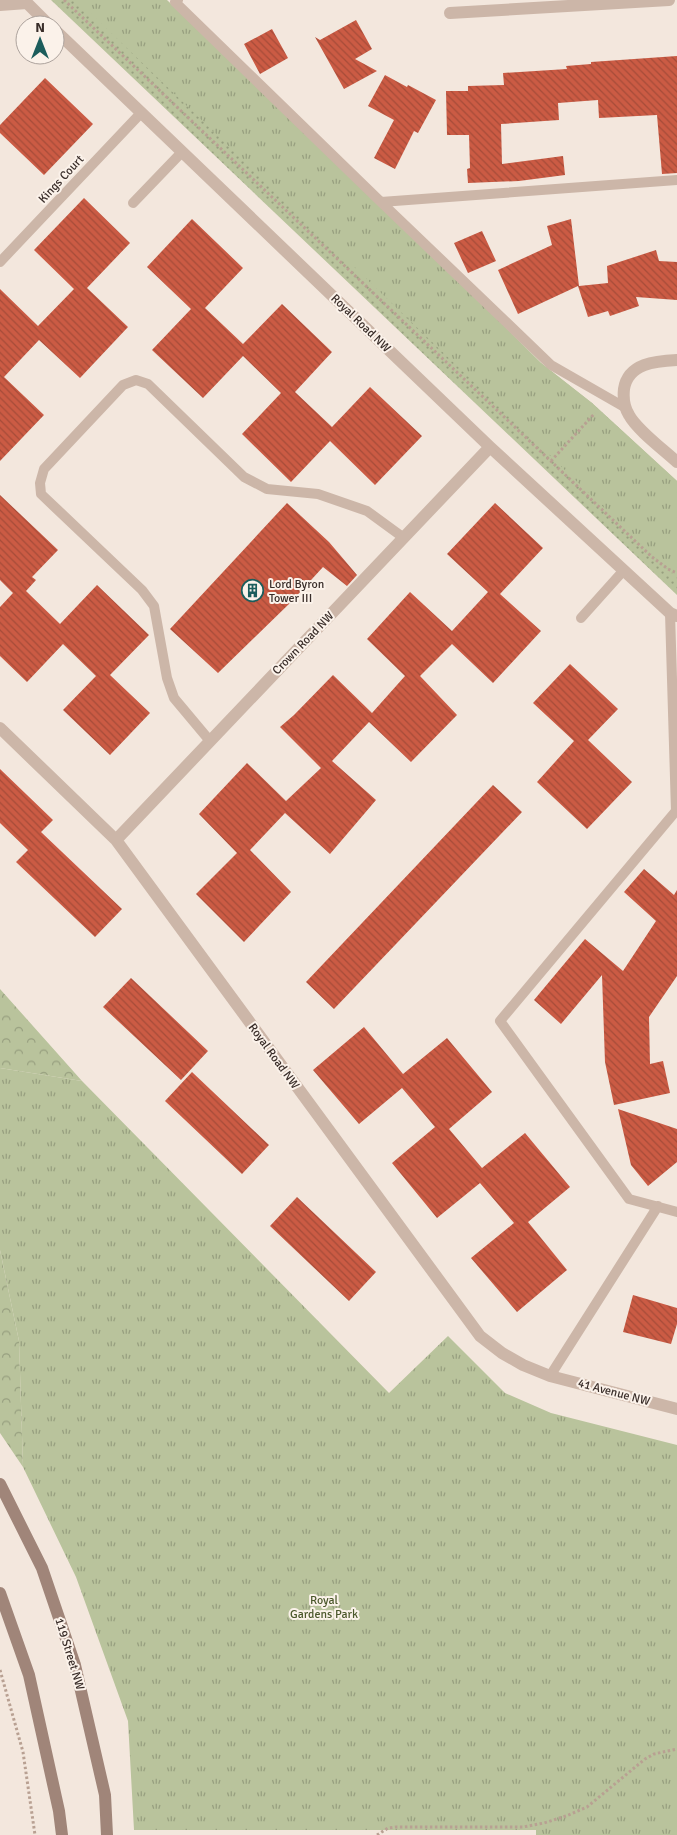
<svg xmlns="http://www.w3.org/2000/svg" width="677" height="1835" font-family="Signika,sans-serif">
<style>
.grass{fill:url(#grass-dots)}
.forest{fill:url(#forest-crowns)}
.park{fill:url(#park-tufts)}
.building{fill:url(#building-back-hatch)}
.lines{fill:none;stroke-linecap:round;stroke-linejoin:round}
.path{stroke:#b8a092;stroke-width:3;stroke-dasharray:2.5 2.5;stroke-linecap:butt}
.lane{stroke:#ccb6a8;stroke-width:10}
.street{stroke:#ccb6a8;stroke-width:12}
.secondary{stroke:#a08579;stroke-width:12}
.labels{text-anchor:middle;stroke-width:4;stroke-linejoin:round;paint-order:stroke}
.street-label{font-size:12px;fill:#392d29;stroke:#fbf2ea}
.poi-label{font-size:12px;fill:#392d29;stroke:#fbf2ea;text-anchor:start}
.park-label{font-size:12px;fill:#4b582b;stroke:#fbf2ea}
</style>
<defs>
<pattern id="grass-dots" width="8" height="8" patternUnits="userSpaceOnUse" patternTransform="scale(1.25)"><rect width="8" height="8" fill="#b9c39c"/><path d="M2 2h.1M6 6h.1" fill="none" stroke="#979f7f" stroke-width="1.8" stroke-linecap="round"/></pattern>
<pattern id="forest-crowns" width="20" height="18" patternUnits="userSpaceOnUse" patternTransform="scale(1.25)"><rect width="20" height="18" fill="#b9c39c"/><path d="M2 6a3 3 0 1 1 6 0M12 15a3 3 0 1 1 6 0" fill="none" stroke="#979f7f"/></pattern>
<pattern id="park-tufts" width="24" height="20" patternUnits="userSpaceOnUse" patternTransform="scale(1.25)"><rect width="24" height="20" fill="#b9c39c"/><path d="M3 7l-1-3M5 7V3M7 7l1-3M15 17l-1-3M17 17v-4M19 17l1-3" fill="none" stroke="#979f7f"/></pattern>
<pattern id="building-back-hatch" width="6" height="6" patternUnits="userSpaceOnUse" patternTransform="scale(1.25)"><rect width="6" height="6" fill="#cb5b44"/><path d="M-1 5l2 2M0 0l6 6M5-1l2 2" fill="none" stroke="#a64c39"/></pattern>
</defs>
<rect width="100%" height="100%" fill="#f3e7dd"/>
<path class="grass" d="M51,0H153L541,363L592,403L677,481V595Z"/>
<path class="forest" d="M0,989L82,1081L0,1068Z
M0,1250L19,1341L23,1467L0,1433Z"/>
<path class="park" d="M77,0H167L381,202L541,363L592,403L677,481V578Z
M0,1068L82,1081L389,1393L448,1336L505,1393L551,1413L677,1445V1835H536V1830H134L128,1721L76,1577L23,1467L19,1341L0,1250Z"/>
<path class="building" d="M356,20L372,49L355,59L377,71L344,89L315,37L320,40Z
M272,29L288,58L260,74L244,44Z
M677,56V173L662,174L657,115L599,118L598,100L558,103L559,120L501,124L502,164L563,156L565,175L519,181L468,183L467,169L470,168L469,135H447L446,91H468V86L504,85L503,73L567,69L566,66L591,64V62Z
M385,75L407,87L408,85L436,100L418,133L414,131L395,169L374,158L394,120L368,106Z
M45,78L93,124L44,175L0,133V125Z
M84,198L130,243L87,288L128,327L80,378L39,340L4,377L44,415L0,461V289L38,326L74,289L34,250Z
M192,219L243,268L205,308L243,344L282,304L332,352L295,392L332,427L370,387L422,436L375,485L330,441L291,482L242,434L281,393L243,356L203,398L152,350L191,309L147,267Z
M571,219L579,286L608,283L607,266L656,250L659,261L677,262V300L636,297L639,306L610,316L608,311L588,317L578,286L518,314L498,270L552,245L547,226Z
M482,231L496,261L468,273L454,243Z
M0,495L58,550L32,577L36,580L26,591L60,624L97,585L149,635L110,675L150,713L110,755L63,710L96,676L63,644L27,682L0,656V607L13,593L0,580Z
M287,503L329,542L357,575L347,586L323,567L290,603L218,673L170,629Z
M495,503L543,548L500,594L541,631L493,683L452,644L420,676L457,715L411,762L369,722L332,761L376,800L330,854L285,813L250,850L291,892L244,942L196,894L237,853L199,814L247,763L286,801L321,768L280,727L294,715L333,675L372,713L405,676L367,639L410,592L452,631L488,592L447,554Z
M570,664L618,709L588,740L632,782L587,829L537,782L574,741L533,703Z
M0,769L53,820L41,832L122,909L95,937L16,862L28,850L0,823Z
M493,785L522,812L334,1009L306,982Z
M644,869L674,895L677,890V976L649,1017L650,1064L663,1061L670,1093L614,1105L605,1062L602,975L561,1024L534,1000L585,939L623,971L656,921L624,892Z
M131,978L208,1051L181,1080L103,1007Z
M364,1027L403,1074L447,1038L492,1092L449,1129L482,1168L525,1133L570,1187L528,1222L567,1270L517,1312L471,1258L514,1223L480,1183L437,1218L392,1163L435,1127L402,1088L359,1124L313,1070Z
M192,1072L269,1145L242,1174L165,1101Z
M618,1109L677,1129V1162L648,1186L631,1165Z
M297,1197L376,1272L349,1301L270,1226Z
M633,1295L677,1308V1324L671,1344L623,1332Z"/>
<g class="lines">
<path class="path" d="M64,0L652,557L668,569L677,573
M551,461L595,413
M0,1670L23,1752L35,1835
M377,1835L388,1828L396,1827H523L544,1823L566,1816L587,1807L645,1759L654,1754L677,1749"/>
<path class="lane" d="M178,0L175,2L381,202
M133,203L182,152
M0,262L141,113
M626,408L551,365L381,202L677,180
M670,613L676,811
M581,618L624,570
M210,741L174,698L167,678L154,606L142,590L41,494L40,483L44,469L123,385L136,380L148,384L244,477L267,489L318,494L367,511L404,538
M677,811H676L500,1021L629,1199L677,1212
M550,1376L658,1206"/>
<path class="street" d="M0,5L27,3L49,25
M450,13L669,0
M55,30L490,447L670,613L677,616
M677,360C656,361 628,363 624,389C623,398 624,407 629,415C637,430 664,450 677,462
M0,728L116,840L480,1336L502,1353L523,1365L550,1376L677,1409
M116,840L490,447"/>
<path class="secondary" d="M0,1484L42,1568L75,1665L105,1795L107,1835
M0,1593L29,1675L59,1811L62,1835"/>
</g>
<defs>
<symbol id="building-ring" viewBox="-11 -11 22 22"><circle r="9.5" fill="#fbf2ea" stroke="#1c5d5c" stroke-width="1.5"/><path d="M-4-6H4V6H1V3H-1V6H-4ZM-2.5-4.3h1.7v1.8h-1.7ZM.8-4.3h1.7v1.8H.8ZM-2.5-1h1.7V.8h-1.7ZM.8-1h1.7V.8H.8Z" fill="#1c5d5c"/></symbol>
</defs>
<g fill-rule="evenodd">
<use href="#building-ring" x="240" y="578" width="25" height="25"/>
</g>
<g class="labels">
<g class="street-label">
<text transform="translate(61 179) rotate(-47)" y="4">Kings Court</text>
<text transform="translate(361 323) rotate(44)" y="4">Royal Road NW</text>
<text transform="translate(303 643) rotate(-46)" y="4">Crown Road NW</text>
<text transform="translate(274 1056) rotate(54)" y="4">Royal Road NW</text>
<text transform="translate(614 1392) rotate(15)" y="4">41 Avenue NW</text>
<text transform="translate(70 1654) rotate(73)" y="4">119 Street NW</text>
</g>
<g class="poi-label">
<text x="269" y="588">Lord Byron<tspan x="269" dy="14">Tower III</tspan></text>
</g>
<g class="park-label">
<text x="324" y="1604">Royal<tspan x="324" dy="14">Gardens Park</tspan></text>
</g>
</g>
<g transform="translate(40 40)"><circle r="24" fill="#fbf2ea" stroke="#ada39d"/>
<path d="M0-4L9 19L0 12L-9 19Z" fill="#1c5d5c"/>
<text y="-8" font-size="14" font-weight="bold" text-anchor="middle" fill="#392d29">N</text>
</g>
</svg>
